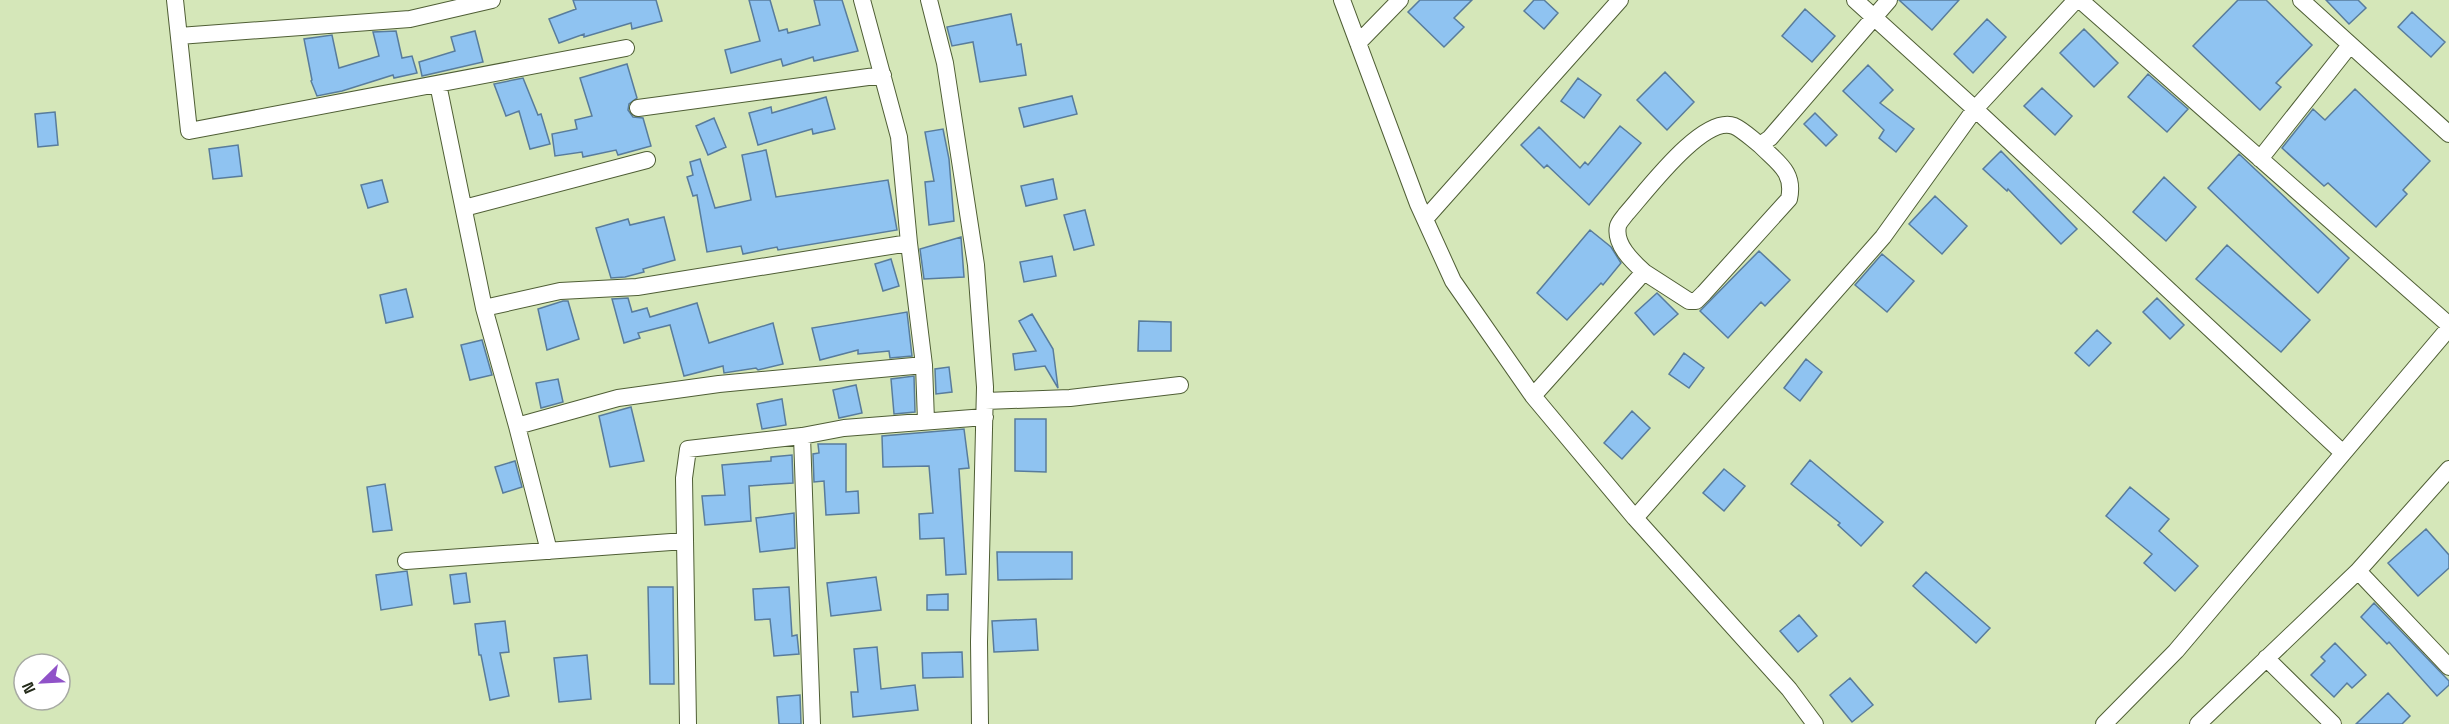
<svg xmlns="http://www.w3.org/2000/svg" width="2449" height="724" font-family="'Space Grotesk',sans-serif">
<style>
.building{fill:#8fc3f1;stroke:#587c9c;stroke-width:1.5}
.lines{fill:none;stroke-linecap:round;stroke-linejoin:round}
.minor-casing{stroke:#4f5e35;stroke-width:18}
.minor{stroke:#fff;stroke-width:16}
</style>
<rect width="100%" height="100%" fill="#d5e7b9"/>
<path class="building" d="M573,0H656L662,21L632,29L631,23L584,37V34L559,43L549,19L576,9Z
M749,0H770L779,31L787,29L788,33L820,25L814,0H842L858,51L814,61L813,57L783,66L781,59L731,73L725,50L760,41Z
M1420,0H1472L1454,18L1464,27L1444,47L1408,12Z
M1534,0H1544L1558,13L1544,29L1524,11Z
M1899,0H1959L1932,30Z
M2238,0H2266L2312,45L2276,83L2281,87L2260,110L2193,46Z
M2326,0H2358L2366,8L2349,24Z
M1805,9L1835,36L1812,62L1782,36Z
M2412,12L2445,42L2431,57L2398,27Z
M1011,14L1017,45L1021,44L1026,75L980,82L973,42L952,46L947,27Z
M1987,19L2006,37L1973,73L1954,54Z
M2084,29L2118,63L2094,87L2060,53Z
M396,31L402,58L412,56L417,73L394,78L393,75L342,91L317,96L311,81L312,80L304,39L332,35L339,68L379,56L373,32Z
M475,31L483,62L422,76L419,62L455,51L451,37Z
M627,64L637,98L629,104L628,110L633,117L643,118L651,146L618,155L616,150L583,157L582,152L555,156L552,134L577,129L575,120L592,116L580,78Z
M1868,65L1893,90L1880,103L1914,129L1896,152L1879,138L1884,130L1843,91Z
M1665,72L1694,102L1667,130L1637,100Z
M2148,74L2188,109L2167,132L2128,97Z
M523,78L538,115L541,114L550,144L530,149L519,111L506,116L494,84Z
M1578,78L1601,95L1584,118L1561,101Z
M2042,88L2072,116L2055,135L2024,106Z
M2355,89L2430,161L2403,190L2407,194L2376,227L2328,183L2324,186L2282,148L2313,109L2325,120Z
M1072,96L1077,114L1024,127L1019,108Z
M826,97L835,129L813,134L812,129L758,145L749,113L771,107L772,113Z
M55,112L58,145L38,147L35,114Z
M1815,113L1837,135L1826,146L1804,124Z
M714,118L726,147L708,155L696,126Z
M1620,126L1641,143L1589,205L1547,165L1544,168L1521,145L1539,127L1580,168L1585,162L1588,165Z
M943,129L949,159L954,221L929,225L925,182L934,181L925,132Z
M238,145L242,176L213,179L209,149Z
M766,150L776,197L888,180L897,230L778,250L777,247L743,254L741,246L707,252L697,195L693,196L687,177L693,175L690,162L700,159L715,208L751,200L742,155Z
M2001,151L2077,229L2061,244L2008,189L2007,191L1983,169Z
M2239,154L2349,258L2318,293L2208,188Z
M2164,177L2196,207L2166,241L2133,212Z
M1053,179L1057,199L1026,206L1021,186Z
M382,180L388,202L368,208L361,185Z
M1935,196L1967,226L1942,254L1909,224Z
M1085,210L1094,245L1074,250L1064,215Z
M664,217L675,260L643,269L644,272L625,277L611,278L596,228L628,219L630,225Z
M1590,230L1611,247L1621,263L1603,285L1601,283L1567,320L1537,293Z
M961,237L964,277L924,279L920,249Z
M2227,245L2310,320L2281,352L2196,279Z
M1759,251L1790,280L1765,306L1761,302L1728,338L1700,311Z
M1882,254L1914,281L1887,312L1855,285Z
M1052,256L1056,276L1024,282L1020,262Z
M891,259L899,286L883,291L875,264Z
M406,289L413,317L386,323L380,295Z
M1657,293L1678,314L1654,335L1635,313Z
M628,298L632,312L647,308L650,317L697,303L709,343L773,323L783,364L758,370L756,368L724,373L723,366L684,376L670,325L638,333L640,338L624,343L612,299Z
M2157,298L2184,325L2170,339L2143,312Z
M563,301H568L579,339L547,350L538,309Z
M907,312L912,356L890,358L889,351L858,354V350L820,360L812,328Z
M1032,314L1053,349L1058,388L1045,366L1015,370L1013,354L1036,351L1019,321Z
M1139,321L1171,322V351H1138Z
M2097,330L2111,343L2089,366L2075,353Z
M482,340L492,375L470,380L461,345Z
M1684,353L1704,368L1689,388L1669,374Z
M1806,359L1822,372L1800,401L1784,388Z
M949,367L952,392L936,394L935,369Z
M914,376L915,412L894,414L891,379Z
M558,379L563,402L541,408L536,383Z
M856,385L862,413L839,418L833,390Z
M782,399L786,425L762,429L757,404Z
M631,407L644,461L610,467L599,416Z
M1632,411L1650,428L1622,459L1604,443Z
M1015,419H1046V472L1015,471Z
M964,429L969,468L959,469L966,574L946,575L944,538L920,539L919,514L933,513L929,466L883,467L882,436Z
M818,444H846V492L858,491L859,513L826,515L824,481L814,482L813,454L819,453Z
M792,455L793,483L749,486L751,521L705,525L702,496L725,495L722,465L771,461V457Z
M1810,460L1883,522L1861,546L1838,525L1840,523L1791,484Z
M515,461L522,487L503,493L495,467Z
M1724,469L1745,486L1724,511L1703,493Z
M385,484L392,530L373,532L367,487Z
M2130,487L2169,519L2159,531L2198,566L2175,591L2144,563L2152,554L2106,516Z
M794,513L795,548L760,552L756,518Z
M2426,529L2449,555V568L2418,596L2388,563Z
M997,552H1072V579L998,580Z
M407,571L412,605L381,610L376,575Z
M1926,572L1990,628L1976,643L1913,586Z
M466,573L470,602L454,604L450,575Z
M876,577L881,610L831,616L827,583Z
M648,587H673L674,684H650Z
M789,587L792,636L797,635L799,654L774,656L770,619L755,620L753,589Z
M948,594V610H927V595Z
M2374,603L2449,681V685L2437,696L2389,642L2387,644L2361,617Z
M1799,615L1817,636L1798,652L1780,631Z
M1036,619L1038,650L994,652L992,621Z
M505,621L509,652L500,653L509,696L490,700L481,655H479L475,624Z
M2335,643L2366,675L2352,688L2347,683L2334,697L2311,675L2325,661L2321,657Z
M877,647L881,689L915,685L918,710L853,717L851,692H858L854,649Z
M962,652L963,677L923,678L922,653Z
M587,655L591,699L559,702L554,658Z
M1850,678L1873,705L1852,722L1830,695Z
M2388,693L2410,716L2402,724H2356Z
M800,695L801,724H779L777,697Z"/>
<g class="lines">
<defs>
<path id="minor" d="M175,0L189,131L626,48
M862,0L899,137L909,243L924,365L926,421
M929,0L945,63L976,265L985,387L979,642L980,724
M1342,0L1418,204L1453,281L1533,396L1635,518L1789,689L1815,724
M1855,0L1975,109L2076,0
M2080,0L2449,325
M2301,0L2449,134
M179,36L410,19L492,0
M1358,43L1400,0
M438,84L484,308L517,426L549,551
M638,108L883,75
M2260,159L2350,45
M464,208L647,160
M1425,219L1620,0
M1644,272L1689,301H1696L1704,293L1789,199C1795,172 1778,163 1760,145
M484,308L560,291L637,287L909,243
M1533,396L1644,272C1632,261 1614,244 1618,226C1619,222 1624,217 1626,214C1645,193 1703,114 1734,126C1743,130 1752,139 1760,145L1770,138L1889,0
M985,401L1070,398L1180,385
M517,426L618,398L719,384L924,365
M802,436L812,724
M1635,518L1883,237L1975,109L2343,453
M406,561L685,541
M2358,571L2449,667
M2266,658L2333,724
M688,724L684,478L688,449L802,436L844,428L985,417
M2104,724L2176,651L2449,328
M2198,724L2358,571L2449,469"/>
</defs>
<use href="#minor" class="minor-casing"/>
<use href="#minor" class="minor"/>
</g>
<g transform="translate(42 682) rotate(246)"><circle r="28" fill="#ffffff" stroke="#a7aaa3" stroke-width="1.5"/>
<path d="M0-4.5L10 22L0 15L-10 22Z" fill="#9052c8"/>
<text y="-9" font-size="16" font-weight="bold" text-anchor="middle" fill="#242b1a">N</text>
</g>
</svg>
